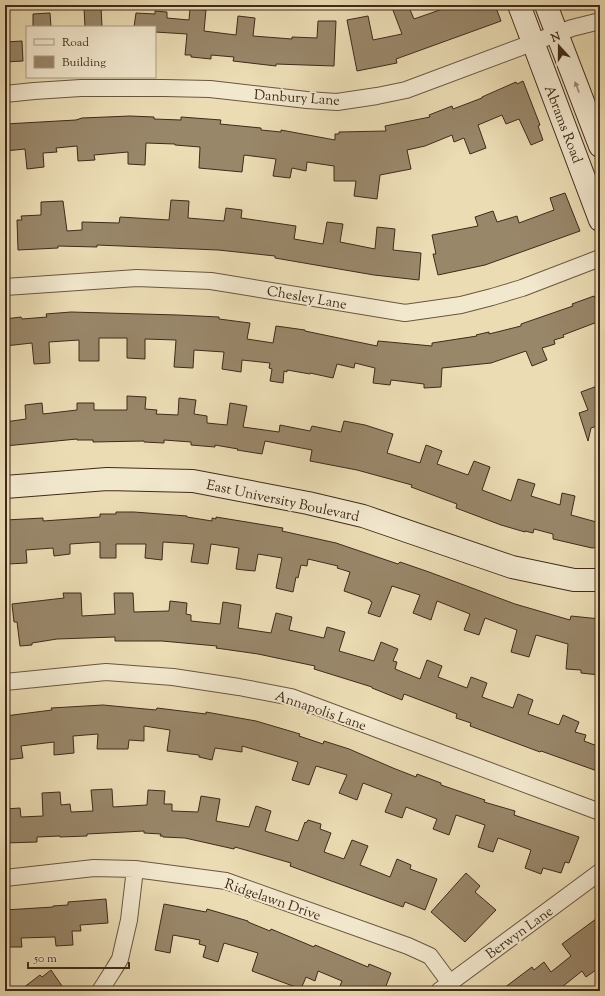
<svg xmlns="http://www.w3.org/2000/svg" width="605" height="996" font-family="'Sorts Mill Goudy',serif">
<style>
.building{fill:#99876a;stroke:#402a19}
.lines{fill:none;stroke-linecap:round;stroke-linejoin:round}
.street-casing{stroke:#6b5640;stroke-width:18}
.secondary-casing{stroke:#402a19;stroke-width:24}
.street{stroke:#f2e8ce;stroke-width:16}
.secondary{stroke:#f2e8ce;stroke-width:22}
.oneway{fill:#998974}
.labels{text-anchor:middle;stroke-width:4;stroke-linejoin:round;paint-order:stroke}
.street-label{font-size:14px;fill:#402a19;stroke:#f2e8ce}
</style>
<rect width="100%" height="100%" fill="#ebdcb4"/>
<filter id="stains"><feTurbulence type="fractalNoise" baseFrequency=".005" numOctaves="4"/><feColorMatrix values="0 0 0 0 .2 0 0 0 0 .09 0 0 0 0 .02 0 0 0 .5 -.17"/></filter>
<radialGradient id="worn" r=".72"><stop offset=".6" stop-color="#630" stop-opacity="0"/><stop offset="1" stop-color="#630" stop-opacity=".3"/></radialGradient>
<path class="building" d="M391,5H408L414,19L454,5H495L501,21L396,59L397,63L357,71L347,20L368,16L373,40L402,34Z
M101,7L102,27H85L84,8Z
M190,9L206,10L204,31L236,35L238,16L255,18L253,36L292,39V37L317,38L318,21H336L334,66L276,64V66L233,61L234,57L211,55V59L191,57V55H185L187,34L155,32V27H134L136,13L155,14V11L167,12V18L189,20Z
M50,13L51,27H33V14Z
M22,41L23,61L5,62V42Z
M523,81L540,125L538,126L543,140L531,145L519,119L506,124L502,115L478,125L486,148L470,154L464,138L454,142L452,135L425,146L407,150L411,169L380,175L377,199L354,196L356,181H334V166L307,162L306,171L292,168L290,178L273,176L276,159L244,155L242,172L199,168L200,147L175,145V144L146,143L145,165L128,164V152L94,155L95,160L78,161L77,146L56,148L57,152L43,153L44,167L27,169L25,149L5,151V124L76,120L82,118L130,116L154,117V119L181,120V117L221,120L220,124L261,128V130L281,132V130L335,140V134H339V132L386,131L385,126L430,117L429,115L452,106L453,109L482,98V97L516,82L517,84Z
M565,193L580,231L485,265L438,275L433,254H436L432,235L478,226L475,217L493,211L497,222L517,216L519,223L554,210L550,198Z
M171,200L189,201L188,218L224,221L226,208L242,210L241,218L296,226L294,239L323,244L327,222L343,224L340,242L375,249L377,227L395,229L393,250L421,253L419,280L374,275L275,258V256L218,250L97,245V247L58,246V248L18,250L17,220H22L21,216L41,215V202L63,201L67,231L82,230V222L119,223L120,217L169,220Z
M594,296L595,298L600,296V321L563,335L564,337L554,340L555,344L542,348L547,360L532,366L526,351L491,363L442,368L441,387L424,388V384L391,380L390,385L373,383L375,368L355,363L354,368L337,364L333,378L310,373V374L287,370V372L284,371L283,383L270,381L272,369L269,368L270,363L242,360L241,372L222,369L224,352L194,350L193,368L174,367L176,340L145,339V359L127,358V338H99V361H79V340L49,342L50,363L34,364L32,343L5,346V319L21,317L22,319L47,317L46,314L71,312L178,315L219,317V319L250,323L247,339L273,343L276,326L305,330V331L377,346L378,341L432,346V343L477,336L476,335L489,332V334L521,326V324L573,306L572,304Z
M600,385V425L591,428L588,441L579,413L588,410L581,392Z
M127,396L146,397L145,409L157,410L156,414L178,415L179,398L196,400L194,414L207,416V423L227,425L230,403L247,406L243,427L279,432L280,425L310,431L312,426L341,432L344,421L365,425L393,434L387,453L420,463L426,445L442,451L437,464L468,475L474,461L490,467L482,490L511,501L518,479L535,484L531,496L560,505L562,493L575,496L571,515L600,523V547L592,548L553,539V534L534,529L533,533L525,531V532L501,525L456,508L457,504L411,487L412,485L357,470L310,461L312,450L265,441L262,454L237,450L238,449L215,445V447L191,445V442L164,440V443L144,442V441L93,442V440H77V439L5,446V422L26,419L25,405L42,403L43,414L77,410V403H94V410H127Z
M116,512H134L187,516V517L212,521V518L216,519V517L283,528L282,531L336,543L398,564L400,562L429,572L515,604L570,620L571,616L600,619L599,675L581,673V670L566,669L568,644L536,635L529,657L511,652L517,630L485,618L479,635L464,630L470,614L437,601L431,620L413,613L420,595L392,586L380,617L368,613L372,602L370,601V600L344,591L350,572L337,568L338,566L308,559L307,566L301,565L298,578L296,577L293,592L276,588L282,558L258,554L255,571L244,570L236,569L239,548L211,544L208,564L191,562L194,544L163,542L162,560L145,558L146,544H116V558H100V542L70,544V554L54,556L53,548L26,550L27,563L8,564L6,520L43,518V521L100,517V514H116Z
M63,593H81L82,616L115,614L114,593H133L134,612L169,611L170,601L187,603L186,614L191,615V621L220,624L223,602L241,605L238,628L271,633L276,613L292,617L289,630L324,638L327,627L345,632L339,651L374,661L381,642L398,649L393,661L397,662L395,669L420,679L427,660L442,666L438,677L467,688L471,677L487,683L482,697L513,708L518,694L533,700L528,714L559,725L563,715L579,722L575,732L586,735L584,741L600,747V772L541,751L540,752L470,726L471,723L456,718L457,714L404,694L402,700L372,688V687L314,669L315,666L258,654L216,648L217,646L162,641H115V637L57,639L32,643V645L20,646L17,622H14L12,604L64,598Z
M103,705L156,710L157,708L206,714V712L256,721L300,734L299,736L323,744L324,741L349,749L393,768L416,777L417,774L441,783V785L485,800L484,802L515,811L514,815L579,837L569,863L565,862L561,873L543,868L541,874L525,868L531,850L498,838L493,852L478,847L485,825L456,815L449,835L433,829L437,819L406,807L402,818L385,812L392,794L363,783L357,800L339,793L347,775L316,766L309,785L292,780L298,762L242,746V752L215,748L212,760L199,757V755L167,751L170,730L144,726V741L129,740L128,749H97L98,734L73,736L74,753L54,755V742L21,746L23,758L5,760V716L52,710L51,708Z
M112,789L113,807L147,805L148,790L165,791L164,804H172V811L198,812L201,796L220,799L216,821L249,827L256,806L271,811L265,831L298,841L305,822L306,823L308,820L321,824L320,829L331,833L324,852L344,859L352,840L368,846L360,865L390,877L397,859L411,865L410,869L437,879L425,910L405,902L403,907L290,866L291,863L235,847L234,849L185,838L163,837V836H160L161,834L144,833V831L87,834V836L60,837V836L37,837V842L5,843V809L20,808L21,817L43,816L42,793L60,792L61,805L70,804L71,812L93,811L91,790Z
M466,873L480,886L475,892L496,910L465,942L431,912Z
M106,899L108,923L80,925L81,931H72L73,945L56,946L55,937L21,938L22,947H5V910L53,907V906L68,905V902Z
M164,904L206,912L207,909L248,921V922L270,931L271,929L314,947L315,945L368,967L369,964L391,973L384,991H338L342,981L318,971L315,981L306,977L301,989L252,971L258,953L224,943L218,962L203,957L206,946L199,944L200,940L173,935L170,953L155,950Z
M600,916V967L586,977L582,971L557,991H500L532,967L534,970L544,962L551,972L571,956L562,944Z
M51,970L62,986L56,991H19L40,975L42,977Z"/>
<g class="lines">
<defs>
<path id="street" d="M5,94L34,91L81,88H164L210,89L307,100L337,102L377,96L406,90L572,28L600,21
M5,287L137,278L211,281L405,313L461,305L492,297L522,288L600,258
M5,682L106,672L173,677L239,687L291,697L600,812
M5,878L94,868L135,869L226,881L408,946L430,956L450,983
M100,991L114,969L120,959L129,920L135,869
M439,991L600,872"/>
<path id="secondary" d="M519,5L600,220
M546,5L600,146
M5,487L107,479L193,481L308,503L363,516L512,567L574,580H600"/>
</defs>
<use href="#street" class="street-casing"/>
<use href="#secondary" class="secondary-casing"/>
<use href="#street" class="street"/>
<use href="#secondary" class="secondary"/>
</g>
<defs><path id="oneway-solid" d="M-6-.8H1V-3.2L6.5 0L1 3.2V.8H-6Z"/></defs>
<use class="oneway" href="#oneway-solid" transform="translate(577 87) rotate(-111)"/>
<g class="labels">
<g class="street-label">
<text transform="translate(297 97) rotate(4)" y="5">Danbury Lane</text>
<text transform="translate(564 124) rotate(69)" y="5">Abrams Road</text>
<text transform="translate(307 297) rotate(10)" y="5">Chesley Lane</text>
<text transform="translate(283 500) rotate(12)" y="5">East University Boulevard</text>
<text transform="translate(321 710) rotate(19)" y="5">Annapolis Lane</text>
<text transform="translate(273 899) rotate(19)" y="5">Ridgelawn Drive</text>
<text transform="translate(519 932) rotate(-36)" y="5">Berwyn Lane</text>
</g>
</g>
<rect width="605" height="996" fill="none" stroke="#ebdcb4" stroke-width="20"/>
<rect x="6" y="6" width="593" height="984" fill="none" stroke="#402a19" stroke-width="2"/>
<rect x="10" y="10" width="585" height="976" fill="none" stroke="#402a19"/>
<rect x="26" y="26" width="130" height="52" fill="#f2e8ce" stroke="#ab9c86"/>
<rect x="34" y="39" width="20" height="6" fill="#f2e8ce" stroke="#ab9c86"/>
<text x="62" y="46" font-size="12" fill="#402a19">Road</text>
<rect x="34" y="56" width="20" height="12" fill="#99876a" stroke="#ab9c86"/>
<text x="62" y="66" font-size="12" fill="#402a19">Building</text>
<g transform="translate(559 46) rotate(339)" stroke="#f2e8ce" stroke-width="3" paint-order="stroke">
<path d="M0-3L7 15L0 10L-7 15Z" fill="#402a19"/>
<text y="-6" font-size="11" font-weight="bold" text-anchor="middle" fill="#402a19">N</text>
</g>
<path d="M28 962v6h101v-6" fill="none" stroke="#402a19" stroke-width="2"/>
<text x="34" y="962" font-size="12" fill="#402a19" stroke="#f2e8ce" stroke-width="3" paint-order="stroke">50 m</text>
<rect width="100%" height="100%" filter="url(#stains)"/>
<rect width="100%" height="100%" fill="url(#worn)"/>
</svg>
